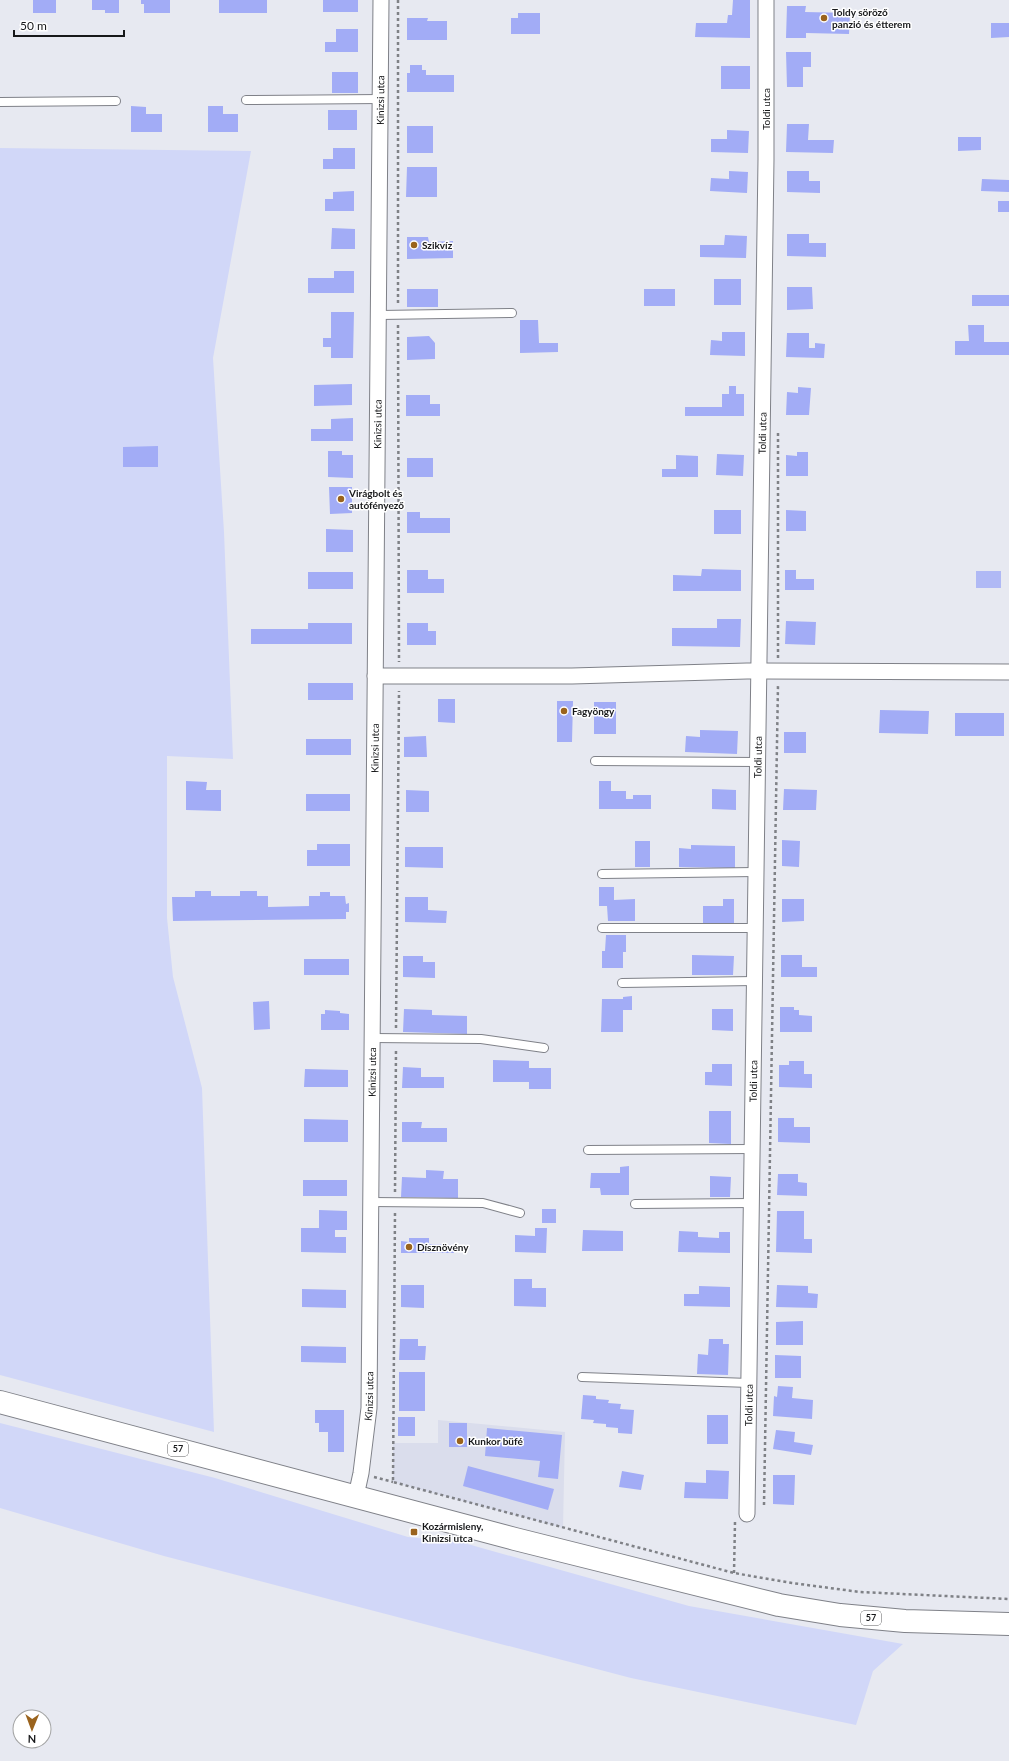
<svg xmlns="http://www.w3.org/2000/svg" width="1009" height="1761" font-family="Lato,sans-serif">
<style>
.built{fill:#daddec}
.green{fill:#d1d7f8}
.water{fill:#b0b9f5}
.building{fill:#a2acf6}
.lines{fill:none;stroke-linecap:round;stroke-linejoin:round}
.service-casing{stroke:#7f8188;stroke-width:10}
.minor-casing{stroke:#7f8188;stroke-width:17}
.primary-casing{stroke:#7f8188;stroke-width:24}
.path{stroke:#7f8186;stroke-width:2.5;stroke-dasharray:3 3;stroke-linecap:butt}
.service{stroke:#fff;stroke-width:8}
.minor{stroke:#fff;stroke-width:15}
.primary{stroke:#fff;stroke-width:22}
.poi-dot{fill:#9a631d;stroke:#fff;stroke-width:1.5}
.labels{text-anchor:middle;stroke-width:3;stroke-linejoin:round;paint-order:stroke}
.shield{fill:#fff;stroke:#5d5d5f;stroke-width:1}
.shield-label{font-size:9px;font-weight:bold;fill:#17181a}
.poi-label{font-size:10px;font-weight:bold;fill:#17181a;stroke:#fff;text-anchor:start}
.street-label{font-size:10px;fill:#17181a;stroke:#fff}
</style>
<rect width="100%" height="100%" fill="#e7e9f1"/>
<path class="built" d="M438,1420L565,1432L563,1528L393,1482V1443H438Z"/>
<path class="green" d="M0,148L251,151L213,358L224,532L233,759L167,756V918L173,977L202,1088L214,1432L0,1375Z
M0,1423L215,1478L408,1537L464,1543L689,1606L903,1644L873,1671L856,1725L631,1678L164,1556L0,1508Z"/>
<path class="water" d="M976,571H1001V588H976Z"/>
<path class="building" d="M33,0H56V13H33Z
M92,0H119V13H105V10H92Z
M141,0H170V13H144V4H141Z
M219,0H267V13H219Z
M323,0H358V12H323Z
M733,0H750V38L695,37L696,23H727L728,15H732Z
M787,6H806L805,12L850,13L849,34L806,33V38H786Z
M518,13H540V34H511V18H518Z
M407,18H428L427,21H447V40H407Z
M991,23H1009V37L991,38Z
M336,29H358V52H325V42H336Z
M786,52H811V67H803V87H787Z
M410,65H422V70H426V75H454V92H407V73H410Z
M721,66H750V89H721Z
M332,72H358V93H332Z
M131,106L146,107V114H162V132H131Z
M208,106H223V114H238V132H208Z
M328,110H357V130H328Z
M787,124H809L808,140H834L833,153L786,152Z
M407,126H433V153H407Z
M727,130L749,131L748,153L711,152V139H727Z
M958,137H981V150L958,151Z
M333,148H355V169H323V159H333Z
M407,167H437V197H406Z
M729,171L748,172L747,193L710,191L711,178L729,179Z
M787,171H809V181H820V193L787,192Z
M982,179L1009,180V192L981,191Z
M354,191V211H325V199H333V192Z
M998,201H1009V212H998Z
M332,228L355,229V249H331Z
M787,234H809V243H826V257L787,256Z
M725,235L747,236L746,258L700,257V245H724Z
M407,237H428L429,242L453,241V258L407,259Z
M334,271H354V293H308V278H334Z
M714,279H741V305H714Z
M787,287H812L813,309L787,310Z
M407,289H438V307H407Z
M644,289H675V306H644Z
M972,295H1009V306H972Z
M331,312H354L353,358H331V347H323V338H331Z
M520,320H538L539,343H558V352L520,353Z
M968,325H984V342H1009V355H955V341H969Z
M722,332H745V356L710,355L711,340L722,341Z
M787,333H809V348H815V343L825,344L824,358L786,357Z
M429,336L435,343V359L407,360V337Z
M352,384V405L314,406V385Z
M729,386H736V394H744V416H685V407H722V394H729Z
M798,387L811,388L809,415H786L787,392L798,393Z
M406,395H430V404H440V416H406Z
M353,418V441H311V429H331V419Z
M158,446V467H123V447Z
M328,451H342V455H353V478L328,477Z
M797,452H808V476H786V455L797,456Z
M717,454L744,455L743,476L716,475Z
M676,455L698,456V477H662V469H676Z
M407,458H433V477H407Z
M329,487H352V513L330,514Z
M714,510H741V534H714Z
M786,510L806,511V531H786Z
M407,512H420V518H450V533H407Z
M326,529L353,530V552H326Z
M702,569L741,570V591H673V575L701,576Z
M407,570H428V579H444V593H407Z
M785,570H796V579H814V590H785Z
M308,572H353V589H308Z
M717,619H741L740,647L672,646V628H717Z
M786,621L816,622L815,645L785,644Z
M308,623H352V644H251V629H308Z
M407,623H428V631H436V645H407Z
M308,683H353V700H308Z
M438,699H455V723L438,722Z
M557,701H573L572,742H557Z
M594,702H616V734H594Z
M880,710L929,711L928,734L879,733Z
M955,713H1004V736H955Z
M700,730L738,731L737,754L685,752L686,736L700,737Z
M784,732H806V753H784Z
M426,736L427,757H404V737Z
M306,739H351V755H306Z
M186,781L207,782L206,790H221V811L186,810Z
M599,781H611V791H626V799H633V795H651V809H599Z
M712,789L736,790V810L712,809Z
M784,789L817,790L816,810H783Z
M406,790L429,791V812H406Z
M306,794H350V811H306Z
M782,840L800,841L799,867L782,866Z
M635,841H650V867H635Z
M317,844H350V866H307V850H317Z
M691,845L735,846V868L679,867V848L691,849Z
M405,847H443V868L405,867Z
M599,887H614V900L635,899V921H608L607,906H599Z
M195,891H211V896H240V891H257V896H268V907L309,906V896H320V892H330V896H345L346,904L349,903V912H346V919L173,921L172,897H195Z
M405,897H428V910L447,911L446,923L405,922Z
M723,899H734V923H703V906H723Z
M782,899H804V921L782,922Z
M606,935H626V952H623V968H602V951H605Z
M692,955L734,956L733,975H692Z
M781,955H802V967H817V977H781Z
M403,956H423V962H435V978L403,977Z
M304,959H349V975H304Z
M632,996V1010H623V1032H601L602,999H623V997Z
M269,1001L270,1029L254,1030L253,1002Z
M780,1007H794V1010H799V1015L812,1016V1032H780Z
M404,1009L432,1010V1015L467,1016V1034L403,1032Z
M712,1009H733V1031L712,1030Z
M325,1010L340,1011V1013L349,1014V1030H321V1014H325Z
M493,1060L529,1061V1068H551V1089H529V1082H493Z
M789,1061H804V1074H812V1088L779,1087V1065H789Z
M712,1064H732V1086L705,1085V1072H712Z
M403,1067L421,1068V1077H444V1088H402Z
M305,1069L348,1070V1087H304Z
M709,1111H731V1144L709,1143Z
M778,1118H794V1127H810V1143L778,1142Z
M304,1119L348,1120V1142H304Z
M402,1122H422L421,1128H447V1142H402Z
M629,1166V1195H601L600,1188H590L591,1173H620V1167Z
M426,1170L444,1171L443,1179H458V1198L401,1197L402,1177L426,1178Z
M778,1174H798V1182L807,1183V1196L777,1195Z
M710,1176L731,1177L730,1197H710Z
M303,1180H347V1196H303Z
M542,1209H556V1223H542Z
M319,1210L347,1211V1230H335V1237H346V1253L301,1252V1228H319Z
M777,1211H804V1239H812V1253L776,1252Z
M535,1228H547L546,1253L515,1252V1235L535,1236Z
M583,1230L623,1231V1251H582Z
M679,1231L698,1232V1237L719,1238V1232H730V1253L678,1252Z
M409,1238H429V1244L455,1245L454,1253H401V1241L409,1242Z
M514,1279H532V1288H546V1307L514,1306Z
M401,1285H424V1308L401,1307Z
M777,1285L808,1286V1293L818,1294L817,1308L776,1307Z
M699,1286L730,1287V1307L684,1306V1294H699Z
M302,1289L346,1290V1308L302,1307Z
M803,1321V1345H776V1322Z
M400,1339H418V1346H426L425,1360H399Z
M709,1339H723V1344H729L728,1375L697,1374L698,1354L708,1355Z
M301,1346L346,1347V1363L301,1362Z
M775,1355L801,1356V1378H775Z
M399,1372H425V1411H399Z
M778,1386L793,1387L792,1398L813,1400L812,1419L773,1416L774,1396L777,1397Z
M583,1395L596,1396V1399L609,1400L608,1403L621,1404L620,1409L634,1410L632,1434L618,1433V1428L606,1427V1424L593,1423L594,1420L581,1419Z
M315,1410H344V1452H328V1432H319V1423H315Z
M707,1415H728V1444H707Z
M398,1417H415V1436H398Z
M449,1423H467V1447H449Z
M487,1428L562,1435L558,1479L538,1477L540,1461L485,1456Z
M776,1430L795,1432L794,1442L813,1445L811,1455L773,1449Z
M468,1466L554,1489L548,1510L463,1486Z
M706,1470L729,1471L728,1499L684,1498L685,1482L706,1483Z
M622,1471L644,1475L641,1490L619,1487Z
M773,1475H795L794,1505L773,1504Z"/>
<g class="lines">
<defs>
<path id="service" d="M246,100L381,99
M0,102L116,101
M380,315L512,313
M595,761L757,762
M602,874L755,872
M602,928H755
M622,983L754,981
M373,1038L481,1039L544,1048
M588,1150L752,1149
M371,1202L483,1203L520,1213
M635,1204L751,1203
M582,1377L749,1383"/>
<g id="minor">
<path d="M375,676H572L747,671L1009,672"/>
<path id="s1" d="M356,1496L361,1473L369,1408L381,0"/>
<path id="s2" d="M747,1514L766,159V0"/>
</g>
<path id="primary" d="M0,1402L515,1539L779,1605L840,1615L905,1621L1009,1624"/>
</defs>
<use href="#service" class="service-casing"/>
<use href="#minor" class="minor-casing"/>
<use href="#primary" class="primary-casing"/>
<path class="path" d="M398,0V304
M398,325L399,662
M778,658V433
M396,1028L399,691
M395,1192L396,1049
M395,1213L393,1482L734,1573L792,1583L860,1592L1009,1599
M374,1477L393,1482
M764,1505L778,685
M734,1573L735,1522"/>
<use href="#service" class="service"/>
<use href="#minor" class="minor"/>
<use href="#primary" class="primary"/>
</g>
<g class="poi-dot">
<circle cx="824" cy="18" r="4"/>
<circle cx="414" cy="245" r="4"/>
<circle cx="341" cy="499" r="4"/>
<circle cx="564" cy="711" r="4"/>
<circle cx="409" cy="1247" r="4"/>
<circle cx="460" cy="1441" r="4"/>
<rect x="410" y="1528" width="8" height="8" rx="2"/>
</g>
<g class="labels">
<g class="shield">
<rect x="168" y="1442" width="20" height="14" rx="3"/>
<rect x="861" y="1611" width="20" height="14" rx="3"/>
</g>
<g class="shield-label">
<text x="178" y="1452">57</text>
<text x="871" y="1621">57</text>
</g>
<g class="poi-label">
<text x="832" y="16">Toldy söröző<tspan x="832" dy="12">panzió és étterem</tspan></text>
<text x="422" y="249">Szikvíz</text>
<text x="349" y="497">Virágbolt és<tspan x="349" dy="12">autófényező</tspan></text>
<text x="572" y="715">Fagyöngy</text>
<text x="417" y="1251">Dísznövény</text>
<text x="468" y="1445">Kunkor büfé</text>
<text x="422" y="1530">Kozármisleny,<tspan x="422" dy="12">Kinizsi utca</tspan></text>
</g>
<g class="street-label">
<text dy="4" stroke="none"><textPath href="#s1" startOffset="1397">Kinizsi utca</textPath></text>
<text transform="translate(766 109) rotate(-90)" y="4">Toldi utca</text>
<text dy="4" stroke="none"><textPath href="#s1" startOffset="1073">Kinizsi utca</textPath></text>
<text dy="4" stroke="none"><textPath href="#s2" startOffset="1081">Toldi utca</textPath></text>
<text dy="4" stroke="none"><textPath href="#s1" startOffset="749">Kinizsi utca</textPath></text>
<text dy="4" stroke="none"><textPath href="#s2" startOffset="757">Toldi utca</textPath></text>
<text dy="4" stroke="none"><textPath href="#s1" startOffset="425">Kinizsi utca</textPath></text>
<text dy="4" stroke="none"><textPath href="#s2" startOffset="433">Toldi utca</textPath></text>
<text dy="4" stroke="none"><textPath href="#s1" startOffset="101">Kinizsi utca</textPath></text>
<text dy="4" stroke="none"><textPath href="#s2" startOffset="109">Toldi utca</textPath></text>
</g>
</g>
<g transform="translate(32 1729) rotate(181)"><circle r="19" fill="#ffffff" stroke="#a2a3a3"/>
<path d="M0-3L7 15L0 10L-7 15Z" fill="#9a631d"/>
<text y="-6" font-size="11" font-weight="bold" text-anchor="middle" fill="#17181a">N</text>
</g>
<path d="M14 30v6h110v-6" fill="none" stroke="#17181a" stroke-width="2"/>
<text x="20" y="30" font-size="12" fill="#17181a" stroke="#ffffff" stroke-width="3" paint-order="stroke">50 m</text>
</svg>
